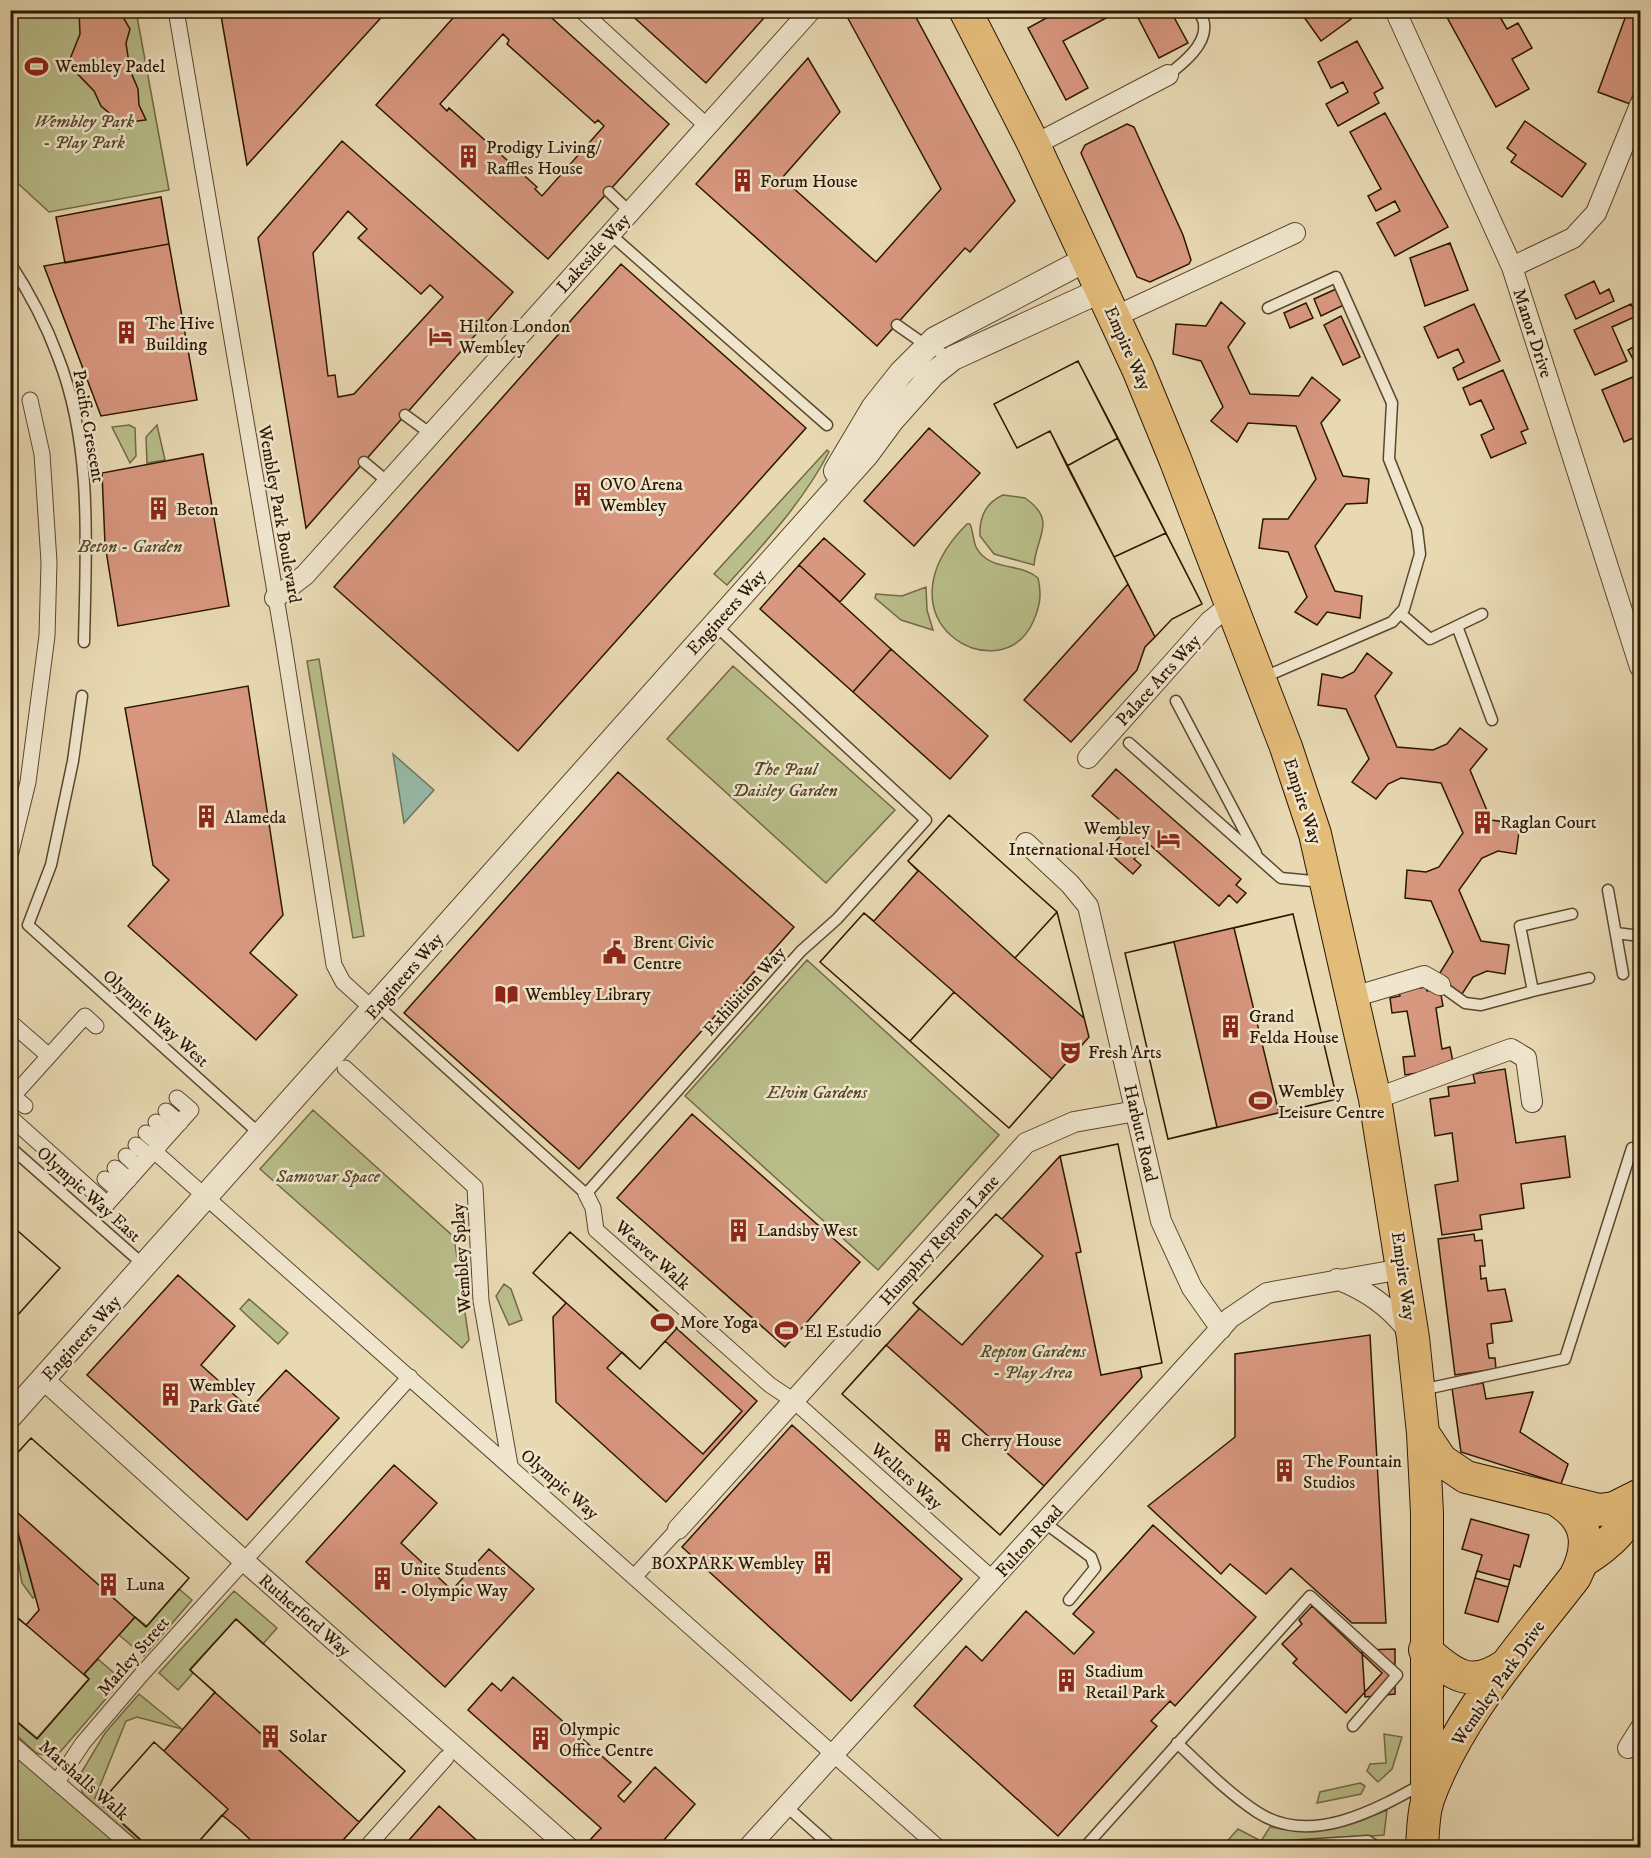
<svg xmlns="http://www.w3.org/2000/svg" width="1651" height="1858" font-family="'IM FELL DW Pica',serif">
<style>
.green{fill:#b9be8a;stroke:#726a45;stroke-width:1.5}
.water{fill:#98baa8;stroke:#6d7865;stroke-width:1.5}
.building{fill:#d8977f;stroke:#2c1600;stroke-width:1.5;fill-rule:evenodd}
.lines{fill:none;stroke-linecap:round;stroke-linejoin:round}
.service-casing{stroke:#5b472d;stroke-width:13}
.pedestrian-casing{stroke:#5b472d;stroke-width:17}
.minor-casing{stroke:#5b472d;stroke-width:22}
.tertiary-casing{stroke:#5b472d;stroke-width:26}
.primary-casing{stroke:#2c1600;stroke-width:34}
.service{stroke:#f0e6ce;stroke-width:10}
.pedestrian{stroke:#f0e6ce;stroke-width:15}
.minor{stroke:#f0e6ce;stroke-width:20}
.tertiary{stroke:#f0e6ce;stroke-width:24}
.primary{stroke:#e4bc7a;stroke-width:32}
.labels{text-anchor:middle;stroke-width:5;stroke-linejoin:round;paint-order:stroke}
.poi-label{font-size:18px;fill:#2c1600;stroke:#f0e6ce;text-anchor:start}
.park-label{font-size:18px;font-style:italic;fill:#564829;stroke:#f0e6ce}
.street-label{font-size:18px;fill:#2c1600;stroke:#f0e6ce}
</style>
<rect width="100%" height="100%" fill="#e8d9b3"/>
<filter id="stains"><feTurbulence type="fractalNoise" baseFrequency=".00333" numOctaves="4"/><feColorMatrix values="0 0 0 0 .2 0 0 0 0 .09 0 0 0 0 .02 0 0 0 .5 -.17"/></filter>
<radialGradient id="worn" r=".72"><stop offset=".6" stop-color="#630" stop-opacity="0"/><stop offset="1" stop-color="#630" stop-opacity=".3"/></radialGradient>
<path class="green" d="M10,11H136L169,190L49,212L11,177Z
M129,425L135,428L136,456L130,463L112,427Z
M157,425L165,460L147,463L146,437Z
M827,450L829,452C802,503 765,543 727,585L714,574Z
M1003,495L1025,498C1058,521 1036,536 1034,565L994,554L980,536C979,517 985,503 1003,495Z
M967,524H970C973,531 973,540 976,547C989,572 1020,562 1038,578C1042,595 1040,606 1033,622C1000,694 871,620 967,524Z
M926,587L927,610L933,630L901,620L875,598L876,594L902,596Z
M319,659L364,936L353,938L307,661Z
M733,666L895,810L826,883L667,739Z
M807,960L999,1135L878,1270L685,1096Z
M313,1110L454,1237L469,1340L462,1348L260,1169Z
M504,1284L511,1289L522,1320L509,1325L496,1296Z
M249,1299L288,1333L278,1344L240,1309Z
M19,1539L35,1596L33,1598L22,1583L17,1556L11,1552V1540Z
M179,1589L192,1600L144,1656L119,1635L135,1617L147,1626Z
M234,1591L277,1628L263,1644L236,1619L190,1669L193,1673L178,1690L159,1673Z
M98,1659L122,1680L55,1758L36,1753L11,1730V1716L37,1738L89,1679L84,1674Z
M139,1694L182,1729L137,1717L126,1721L95,1798L149,1847H144L83,1794L78,1778L105,1733Z
M1384,1734L1402,1737L1392,1769L1378,1782L1367,1771L1370,1764L1386,1763Z
M11,1741L140,1847H11Z
M1360,1783L1365,1786L1361,1794L1317,1803L1320,1792Z
M1387,1810L1384,1835L1221,1848L1238,1829L1261,1841L1270,1827C1320,1837 1340,1829 1387,1810Z"/>
<path class="water" d="M393,754L434,790L404,823Z"/>
<path class="building" d="M119,10L130,29L126,43L130,70L138,89L139,105L146,120L129,122L119,129L115,118L101,106L94,91L68,64L80,34L79,11Z
M220,10H388L247,165Z
M460,10H543L669,124L548,259L376,105ZM503,34L509,40L507,44L595,123L598,120L604,126L542,196L535,189L537,187L449,108L447,111L440,104Z
M626,10H771L706,83Z
M848,10H912L1015,201L970,252L965,248L877,346L696,184L808,58L840,112L782,178L876,262L941,189L845,13Z
M1061,10H1121L1063,41L1088,88L1066,100L1028,28Z
M1134,10H1170L1188,43L1159,58Z
M1299,10H1344L1351,19L1321,41Z
M1443,10H1496L1507,29L1518,23L1532,48L1512,59L1529,89L1496,107Z
M1628,10H1640V76L1630,104L1598,92Z
M1357,41L1383,88L1374,93L1379,103L1338,126L1326,104L1348,92L1343,82L1331,88L1318,62Z
M1385,113L1448,227L1395,256L1377,223L1400,211L1395,201L1376,211L1368,196L1381,189L1350,132Z
M1525,121L1586,164L1562,197L1511,162L1516,155L1507,148Z
M1127,124L1134,127L1183,235L1191,260L1189,264L1150,282L1137,277L1081,153L1085,145Z
M342,141L513,292L306,528L258,238ZM348,211L367,229L358,238L421,294L430,285L443,297L354,394L338,397L335,375L328,376L313,253Z
M161,197L169,244L65,263L56,217Z
M1450,243L1468,290L1425,306L1410,258Z
M169,244L197,400L101,416L44,266Z
M621,264L806,428L518,751L334,587Z
M1594,281L1600,294L1609,289L1614,301L1576,319L1565,295Z
M1336,289L1344,305L1321,316L1314,299Z
M1221,302L1245,323L1228,347L1250,394L1299,396L1312,377L1340,400L1321,423L1343,476L1369,479L1367,503L1346,504L1315,546L1335,591L1362,596L1360,618L1327,612L1317,625L1295,612L1307,597L1288,552L1259,548L1263,519H1288L1316,479L1296,426L1248,423L1237,442L1211,421L1223,407L1201,361L1173,354L1176,324L1206,326Z
M1306,303L1313,318L1290,328L1284,313Z
M1474,304L1500,361L1458,380L1453,368L1464,362L1458,349L1438,358L1424,327Z
M1631,304L1637,316L1612,327L1627,361L1595,375L1574,330Z
M1341,316L1360,357L1343,365L1324,325Z
M1640,343V361L1638,356L1633,359L1628,350Z
M1078,361L1202,604L1172,619L1155,637L1050,431L1017,448L994,404Z
M1078,361L1118,438L1067,466L1050,431L1017,448L994,404Z
M1503,370L1528,429L1521,432L1526,443L1491,458L1481,435L1494,429L1481,400L1470,405L1463,388Z
M1640,374V435L1624,442L1602,390Z
M929,428L980,473L914,546L864,501Z
M1118,438L1166,533L1114,557L1067,466Z
M203,454L229,606L118,626L105,544L102,473Z
M1166,533L1202,604L1172,619L1155,637L1114,557Z
M824,538L865,574L840,602L799,565Z
M799,565L891,649L853,692L760,609Z
M1128,584L1155,637L1145,647L1137,670L1071,742L1024,700Z
M891,649L988,736L950,779L853,692Z
M1367,653L1392,673L1375,696L1397,747L1433,750L1447,744L1460,728L1487,749L1470,770L1491,820L1520,824L1516,854L1498,851L1482,858L1459,890L1481,941L1509,945L1505,974L1487,971L1473,977L1462,994L1438,976L1453,952L1431,901L1405,898L1407,870L1426,872L1439,867L1463,833L1441,783L1401,778L1388,784L1376,799L1352,782L1369,759L1346,709L1318,705L1322,674L1342,678L1354,672Z
M248,686L283,915L250,953L297,995L256,1040L128,926L169,880L153,865L125,708Z
M1116,769L1241,879L1236,885L1246,893L1237,903L1229,895L1219,906L1141,837L1147,845L1134,859L1141,865L1133,874L1107,851L1128,827L1092,796Z
M618,772L794,927L579,1169L404,1013Z
M949,815L1057,912L1015,958L908,861Z
M949,815L1057,912L1089,1037L1009,1128L820,962L864,913L874,921L918,871L908,861Z
M1057,912L1084,1018L1015,958Z
M864,913L954,992L910,1041L820,962Z
M1293,914L1337,1099L1279,1113L1234,928Z
M1293,914L1337,1099L1168,1139L1125,953Z
M1174,942L1217,1127L1168,1139L1125,953Z
M1426,987L1427,991L1440,989L1443,1006L1436,1008L1442,1049L1450,1047L1454,1067L1405,1075L1403,1057L1415,1056L1407,1011L1392,1013L1390,998L1400,996L1399,991Z
M954,992L1052,1079L1009,1128L910,1041Z
M1505,1069L1516,1143L1565,1136L1570,1177L1521,1184L1524,1208L1480,1215L1482,1229L1442,1235L1435,1185L1458,1181L1452,1133L1435,1136L1430,1099L1449,1096L1448,1087L1475,1083L1473,1074Z
M692,1114L860,1262L785,1347L617,1198Z
M1118,1144L1162,1363L1101,1375L1076,1253L1081,1252L1060,1156Z
M1118,1144L1162,1363L1140,1367L1142,1377L1000,1535L842,1394L919,1309L913,1303L996,1214L1002,1219L1060,1156Z
M996,1214L1043,1256L962,1345L913,1303Z
M10,1224L60,1268L15,1318L10,1314Z
M10,1224L60,1268L15,1318L10,1319Z
M570,1232L677,1328L640,1369L533,1273Z
M570,1232L757,1401L666,1502L556,1402L553,1317L566,1303L533,1273Z
M1474,1234L1475,1241L1482,1240L1485,1266H1480L1481,1279L1486,1278L1488,1291L1505,1289L1512,1321L1491,1324L1493,1343L1487,1344L1489,1358H1495L1496,1369L1455,1375L1438,1239Z
M178,1275L235,1326L201,1365L250,1409L286,1370L339,1418L247,1520L87,1375Z
M1370,1335L1386,1623H1352L1291,1568L1266,1594L1230,1564L1221,1574L1148,1506L1235,1437V1354Z
M665,1341L742,1411L703,1454L607,1368L622,1352L640,1369Z
M886,1345L1044,1486L1000,1535L842,1394Z
M1483,1383L1486,1399L1533,1392L1520,1432L1568,1464L1561,1484L1461,1452L1452,1388Z
M792,1425L962,1579L851,1701L682,1547Z
M31,1438L189,1578L146,1627L10,1506V1461Z
M31,1438L189,1578L146,1627L135,1617L84,1674L89,1679L37,1739L10,1716V1612L26,1625L39,1610L14,1518L18,1513L10,1506V1461Z
M394,1465L437,1503L401,1543L452,1590L489,1549L534,1589L445,1687L306,1562Z
M1471,1519L1529,1535L1520,1567L1514,1565L1508,1587L1475,1578L1482,1555L1462,1549Z
M1153,1525L1256,1617L1175,1706L1170,1701L1151,1721L1157,1726L1058,1836L914,1706L966,1646L982,1661L1026,1611L1074,1654L1094,1632L1073,1614Z
M1477,1571L1510,1580L1498,1622L1465,1613Z
M1312,1606L1382,1673L1346,1713L1293,1663L1297,1659L1282,1644L1302,1624L1299,1620Z
M10,1611L89,1679L37,1739L10,1716Z
M236,1619L405,1771L359,1822L190,1670Z
M236,1619L405,1771L336,1848H149L100,1803L154,1742L164,1751L215,1692L190,1670Z
M1395,1649V1694L1365,1697L1362,1650Z
M513,1677L631,1782L618,1796L624,1802L655,1767L695,1804L657,1848H599L590,1840L601,1828L468,1710L492,1683L501,1691Z
M154,1742L228,1809L193,1848H149L100,1803Z
M439,1806L485,1848H402Z
M222,1815L239,1829L259,1848H193Z"/>
<g class="lines">
<defs>
<path id="service" d="M1168,75C1182,64 1207,45 1204,24C1204,20 1200,14 1198,10
M609,192L630,212
M610,234L827,425
M10,263C29,292 46,324 58,357C93,446 86,548 84,642
M897,325L927,346L953,358
M405,415L431,434
M364,462L388,482
M1400,613L1430,639L1482,614
M1457,626L1492,720
M1262,678L1392,622L1404,609L1420,554L1417,529L1389,459L1392,403L1336,277L1268,308
M82,696L73,761L51,865L28,925L262,1136
M1176,701L1256,853
M1129,743L1281,878L1323,882
M1608,890L1623,974
M1616,933L1640,936
M1440,985L1465,1003L1481,1005L1533,991L1520,926L1572,914
M1533,991L1589,978
M378,1006L586,1194L801,951L837,919L926,820L715,625
M10,1147L145,1266
M1421,1390L1565,1359L1632,1148
M1045,1523L1091,1557L1095,1568L1069,1600
M1177,1743C1202,1766 1228,1793 1257,1812C1310,1847 1376,1810 1424,1783
M786,1806L833,1848
M1084,1848L1310,1596L1397,1675L1353,1726
M1260,1848L1368,1841L1378,1848"/>
<path id="pedestrian" d="M176,10L283,639L334,965L343,982L374,1010
M581,10L707,126
M10,856L28,782L47,636L49,562L42,454L30,400
M10,1022L49,1056
M345,1068L475,1187L481,1301L510,1465
M25,1106L13,1096L85,1016L96,1026
M166,1111L180,1123
M10,1117L107,1204L191,1110L177,1098
M156,1122L169,1134
M146,1133L160,1145
M136,1145L149,1156
M154,1151L939,1848
M126,1156L139,1168
M115,1168L129,1180
M105,1179L119,1191
M586,1194L593,1208L596,1230L770,1385L794,1401L994,1580
M635,1576L678,1529
M10,1742L133,1848
M57,1782L83,1743L141,1675L410,1377
M366,1848L446,1758"/>
<path id="minor" d="M1395,10L1512,267L1640,667
M1034,145L1168,75
M1512,267L1573,238L1596,213L1640,105
M1114,317L1295,233
M275,598L305,575L811,10
M1088,758L1210,621L1220,613L1233,610
M1026,843L1070,884L1088,906L1161,1221L1192,1288L1221,1329
M1353,997L1424,976L1440,985
M1375,1099L1511,1049L1526,1058L1532,1102
M1337,1279C1367,1291 1389,1306 1409,1332
M44,1380L243,1560L569,1848
M678,1529L1026,1143L1074,1122L1136,1111
M1628,1748L1640,1729
M748,1848L1230,1318L1267,1293L1402,1269"/>
<path id="tertiary" d="M836,471L874,407L901,373L935,339L1087,259
M10,1416L867,454L892,420L933,374L953,358L1102,290"/>
<path id="primary" d="M965,10L1034,145L1138,369L1175,459L1286,747L1315,834L1375,1099L1413,1338L1423,1433L1427,1513V1804
M1423,1433L1441,1460L1466,1477L1599,1510L1614,1508L1640,1495
M1583,1561C1610,1544 1628,1527 1640,1497
M1425,1650C1454,1676 1471,1689 1506,1665
M1422,1848C1423,1833 1423,1816 1427,1802C1457,1717 1521,1647 1575,1577C1591,1546 1589,1520 1558,1501"/>
</defs>
<use href="#service" class="service-casing"/>
<use href="#pedestrian" class="pedestrian-casing"/>
<use href="#minor" class="minor-casing"/>
<use href="#tertiary" class="tertiary-casing"/>
<use href="#primary" class="primary-casing"/>
<use href="#service" class="service"/>
<use href="#pedestrian" class="pedestrian"/>
<use href="#minor" class="minor"/>
<use href="#tertiary" class="tertiary"/>
<use href="#primary" class="primary"/>
</g>
<defs>
<symbol id="stadium-bare" viewBox="-9 -9 18 18"><path d="M0-5a6.5 5 0 1 0 0 10a6.5 5 0 1 0 0-10ZM-3.5-1.8h7v3.6h-7Z" fill="#8f2418" stroke="#f0e6ce" stroke-width="2.5" paint-order="stroke"/></symbol>
<symbol id="building-bare" viewBox="-9 -9 18 18"><path d="M-4-6H4V6H1V3H-1V6H-4ZM-2.5-4.3h1.7v1.8h-1.7ZM.8-4.3h1.7v1.8H.8ZM-2.5-1h1.7V.8h-1.7ZM.8-1h1.7V.8H.8Z" fill="#8f2418" stroke="#f0e6ce" stroke-width="2.5" paint-order="stroke"/></symbol>
<symbol id="hotel-bare" viewBox="-9 -9 18 18"><path d="M-6-4.5h1.5V1H6V5H4.5V3h-9V5H-6ZM-4 0a1.8 1.8 0 1 1 3.6 0ZM.5 0V-2.5h3Q6-2.5 6 0Z" fill="#8f2418" stroke="#f0e6ce" stroke-width="2.5" paint-order="stroke"/></symbol>
<symbol id="civic-bare" viewBox="-9 -9 18 18"><path d="M-.6-6.5H3V-4.5H.6V-3L4-1V1h2V6H-6V1h2V-1L-.6-3ZM-1.2 2.5V6h2.4V2.5Z" fill="#8f2418" stroke="#f0e6ce" stroke-width="2.5" paint-order="stroke"/></symbol>
<symbol id="library-bare" viewBox="-9 -9 18 18"><path d="M-6-4Q-3-5.5-.7-3.5V5Q-3 3-6 4ZM6-4Q3-5.5 .7-3.5V5Q3 3 6 4Z" fill="#8f2418" stroke="#f0e6ce" stroke-width="2.5" paint-order="stroke"/></symbol>
<symbol id="theatre-bare" viewBox="-9 -9 18 18"><path d="M-5-5.5Q0-4 5-5.5V0Q5 5 0 6Q-5 5-5 0ZM-3.3-2.5H-1v1.5H-3.3ZM1-2.5H3.3v1.5H1ZM-2.8 1Q0 5.5 2.8 1Z" fill="#8f2418" stroke="#f0e6ce" stroke-width="2.5" paint-order="stroke"/></symbol>
</defs>
<g fill-rule="evenodd">
<use href="#stadium-bare" x="20" y="50" width="33" height="33"/>
<use href="#building-bare" x="452" y="140" width="33" height="33"/>
<use href="#building-bare" x="726" y="164" width="33" height="33"/>
<use href="#building-bare" x="110" y="316" width="33" height="33"/>
<use href="#hotel-bare" x="424" y="320" width="33" height="33"/>
<use href="#building-bare" x="566" y="478" width="33" height="33"/>
<use href="#building-bare" x="142" y="492" width="33" height="33"/>
<use href="#building-bare" x="190" y="800" width="33" height="33"/>
<use href="#building-bare" x="1466" y="806" width="33" height="33"/>
<use href="#hotel-bare" x="1152" y="822" width="33" height="33"/>
<use href="#civic-bare" x="598" y="936" width="33" height="33"/>
<use href="#library-bare" x="490" y="978" width="33" height="33"/>
<use href="#building-bare" x="1214" y="1010" width="33" height="33"/>
<use href="#theatre-bare" x="1054" y="1036" width="33" height="33"/>
<use href="#stadium-bare" x="1244" y="1084" width="33" height="33"/>
<use href="#building-bare" x="722" y="1214" width="33" height="33"/>
<use href="#stadium-bare" x="646" y="1306" width="33" height="33"/>
<use href="#stadium-bare" x="770" y="1314" width="33" height="33"/>
<use href="#building-bare" x="154" y="1378" width="33" height="33"/>
<use href="#building-bare" x="926" y="1424" width="33" height="33"/>
<use href="#building-bare" x="1268" y="1454" width="33" height="33"/>
<use href="#building-bare" x="806" y="1546" width="33" height="33"/>
<use href="#building-bare" x="366" y="1562" width="33" height="33"/>
<use href="#building-bare" x="92" y="1568" width="33" height="33"/>
<use href="#building-bare" x="1050" y="1664" width="33" height="33"/>
<use href="#building-bare" x="254" y="1720" width="33" height="33"/>
<use href="#building-bare" x="524" y="1722" width="33" height="33"/>
</g>
<g class="labels">
<g class="poi-label">
<text x="55" y="72">Wembley Padel</text>
<text x="486" y="153">Prodigy Living/<tspan x="486" dy="21">Raffles House</tspan></text>
<text x="760" y="187">Forum House</text>
<text x="145" y="329">The Hive<tspan x="145" dy="21">Building</tspan></text>
<text x="459" y="332">Hilton London<tspan x="459" dy="21">Wembley</tspan></text>
<text x="600" y="490">OVO Arena<tspan x="600" dy="21">Wembley</tspan></text>
<text x="176" y="515">Beton</text>
<text x="224" y="823">Alameda</text>
<text x="1500" y="828">Raglan Court</text>
<text x="1150" y="834" text-anchor="end">Wembley<tspan x="1150" dy="21">International Hotel</tspan></text>
<text x="633" y="948">Brent Civic<tspan x="633" dy="21">Centre</tspan></text>
<text x="525" y="1000">Wembley Library</text>
<text x="1249" y="1022">Grand<tspan x="1249" dy="21">Felda House</tspan></text>
<text x="1088" y="1058">Fresh Arts</text>
<text x="1278" y="1097">Wembley<tspan x="1278" dy="21">Leisure Centre</tspan></text>
<text x="757" y="1236">Landsby West</text>
<text x="680" y="1328">More Yoga</text>
<text x="804" y="1337">El Estudio</text>
<text x="189" y="1391">Wembley<tspan x="189" dy="21">Park Gate</tspan></text>
<text x="961" y="1446">Cherry House</text>
<text x="1303" y="1467">The Fountain<tspan x="1303" dy="21">Studios</tspan></text>
<text x="804" y="1569" text-anchor="end">BOXPARK Wembley</text>
<text x="400" y="1575">Unite Students<tspan x="400" dy="21">- Olympic Way</tspan></text>
<text x="126" y="1590">Luna</text>
<text x="1085" y="1677">Stadium<tspan x="1085" dy="21">Retail Park</tspan></text>
<text x="559" y="1735">Olympic<tspan x="559" dy="21">Office Centre</tspan></text>
<text x="289" y="1742">Solar</text>
</g>
<g class="park-label">
<text x="84" y="127">Wembley Park<tspan x="84" dy="21">- Play Park</tspan></text>
<text x="130" y="552">Beton - Garden</text>
<text x="785" y="775">The Paul<tspan x="785" dy="21">Daisley Garden</tspan></text>
<text x="817" y="1098">Elvin Gardens</text>
<text x="328" y="1182">Samovar Space</text>
<text x="1033" y="1357">Repton Gardens<tspan x="1033" dy="21">- Play Area</tspan></text>
</g>
<g class="street-label">
<text transform="translate(593 253) rotate(-48)" y="6">Lakeside Way</text>
<text transform="translate(1533 333) rotate(72)" y="6">Manor Drive</text>
<text transform="translate(1128 348) rotate(66)" y="6">Empire Way</text>
<text transform="translate(89 426) rotate(80)" y="6">Pacific Crescent</text>
<text transform="translate(280 514) rotate(80)" y="6">Wembley Park Boulevard</text>
<text transform="translate(726 612) rotate(-48)" y="6">Engineers Way</text>
<text transform="translate(1158 680) rotate(-48)" y="6">Palace Arts Way</text>
<text transform="translate(1303 801) rotate(72)" y="6">Empire Way</text>
<text transform="translate(404 976) rotate(-49)" y="6">Engineers Way</text>
<text transform="translate(744 991) rotate(-48)" y="6">Exhibition Way</text>
<text transform="translate(156 1018) rotate(42)" y="6">Olympic Way West</text>
<text transform="translate(1141 1133) rotate(77)" y="6">Harbutt Road</text>
<text transform="translate(89 1194) rotate(42)" y="6">Olympic Way East</text>
<text transform="translate(939 1240) rotate(-48)" y="6">Humphry Repton Lane</text>
<text transform="translate(653 1255) rotate(42)" y="6">Weaver Walk</text>
<text transform="translate(461 1258) rotate(-94)" y="6">Wembley Splay</text>
<text transform="translate(1404 1276) rotate(82)" y="6">Empire Way</text>
<text transform="translate(81 1338) rotate(-48)" y="6">Engineers Way</text>
<text transform="translate(907 1476) rotate(42)" y="6">Wellers Way</text>
<text transform="translate(560 1484) rotate(41)" y="6">Olympic Way</text>
<text transform="translate(1029 1541) rotate(-48)" y="6">Fulton Road</text>
<text transform="translate(305 1615) rotate(41)" y="6">Rutherford Way</text>
<text transform="translate(133 1656) rotate(-49)" y="6">Marley Street</text>
<text transform="translate(1498 1683) rotate(-55)" y="6">Wembley Park Drive</text>
<text transform="translate(84 1780) rotate(41)" y="6">Marshalls Walk</text>
</g>
</g>
<rect width="1651" height="1858" fill="none" stroke="#e8d9b3" stroke-width="36"/>
<rect x="12" y="12" width="1627" height="1834" fill="none" stroke="#2c1600" stroke-width="3"/>
<rect x="18" y="18" width="1615" height="1822" fill="none" stroke="#2c1600" stroke-width="1.5"/>
<rect width="100%" height="100%" filter="url(#stains)"/>
<rect width="100%" height="100%" fill="url(#worn)"/>
</svg>
